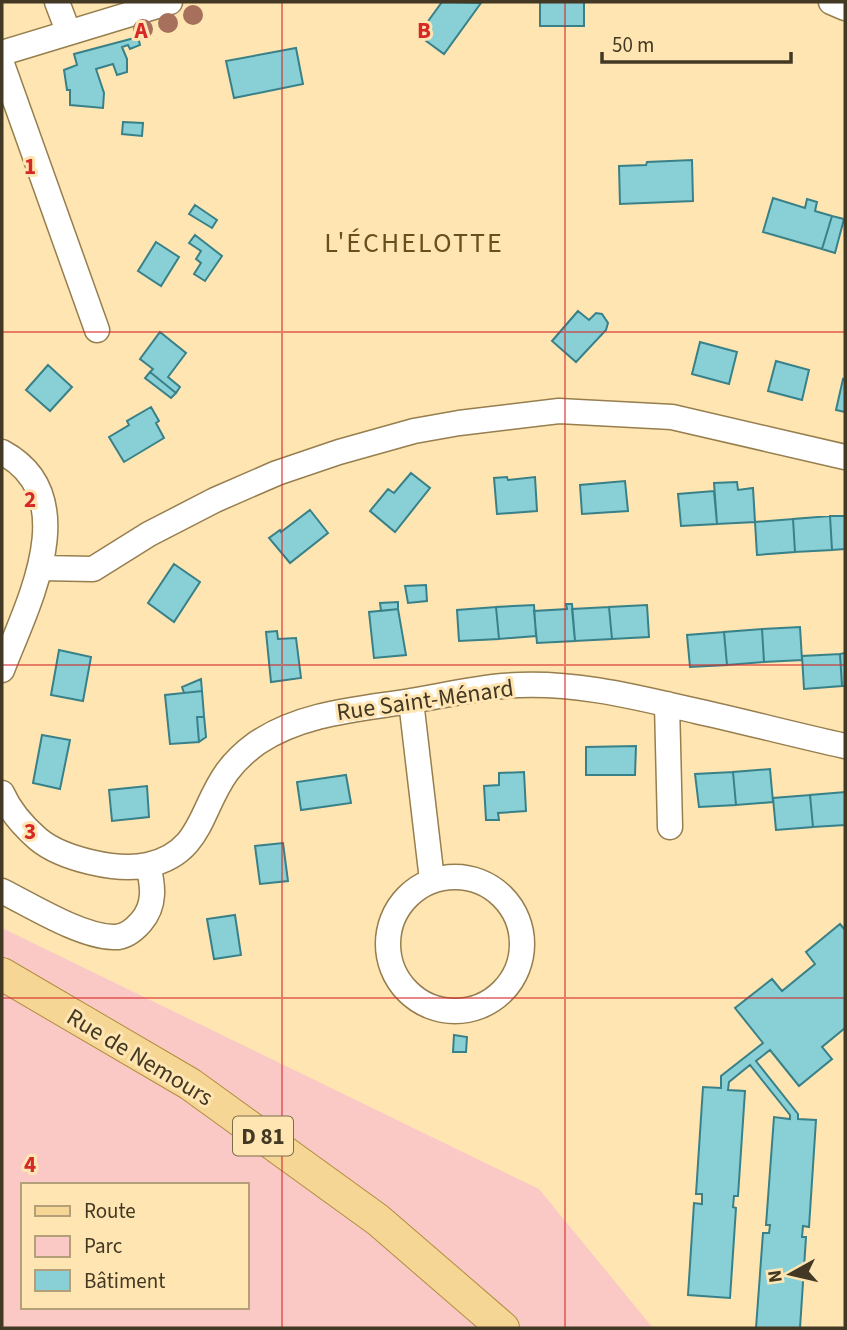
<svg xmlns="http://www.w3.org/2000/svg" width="847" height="1330" font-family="'Source Sans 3',sans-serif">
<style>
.green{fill:#fac9c5;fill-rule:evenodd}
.building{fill:#88cfd6;stroke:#398188;stroke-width:2}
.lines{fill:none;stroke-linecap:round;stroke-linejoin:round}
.minor-casing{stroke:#967e4e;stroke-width:27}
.major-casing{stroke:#b28d40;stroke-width:34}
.minor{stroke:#fff;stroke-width:24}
.major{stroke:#f5d695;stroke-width:32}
.tree{fill:#a6705c}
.grid{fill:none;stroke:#d62828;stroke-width:2;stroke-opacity:0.55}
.labels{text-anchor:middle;stroke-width:6;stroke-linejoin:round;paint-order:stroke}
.shield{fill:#ffe5b2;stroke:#7b6c4e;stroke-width:2}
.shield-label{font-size:23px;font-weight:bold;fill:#423823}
.street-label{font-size:24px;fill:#423823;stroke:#ffe5b2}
.quarter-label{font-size:28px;letter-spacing:2px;fill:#675020;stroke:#ffe5b2}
.grid-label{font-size:23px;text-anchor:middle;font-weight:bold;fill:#d62828;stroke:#ffe5b2;stroke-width:6;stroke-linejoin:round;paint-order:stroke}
</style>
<rect width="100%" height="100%" fill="#ffe5b2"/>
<path class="green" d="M2,928L539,1189L653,1328H2ZM23,1185H247V1307H23Z"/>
<path class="building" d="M442,2L481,3L444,54L418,35Z
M540,2H584V26H540Z
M138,37L140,45L130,49L128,45L122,47L127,59V72L117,75L113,64L96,69L104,93L103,108L70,105V90H67L64,70L77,65L74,54Z
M296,48L303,84L234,98L226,61Z
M123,122L143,123L142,136L122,134Z
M692,160L693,201L620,204L619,166L646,165L647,162Z
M773,198L805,208L807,199L817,202L815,211L832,216L822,249L763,232Z
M195,205L217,220L212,228L189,214Z
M832,216L844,219L835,253L822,249Z
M195,235L222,256L205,281L194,274L201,263L196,259L201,251L189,243Z
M156,242L179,257L161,286L138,271Z
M578,311L589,320L596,313L602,314L608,323L606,330L576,362L552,341Z
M160,332L186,353L168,377L180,387L176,393L150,372L153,369L140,359Z
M700,342L737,352L729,384L692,374Z
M776,361L809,370L802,400L768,391Z
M48,365L72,387L50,411L26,390Z
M150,372L176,393L171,398L145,378Z
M843,379L845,380V412L836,410Z
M151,407L159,421L156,423L164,438L124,462L109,437L129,425L127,421Z
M411,473L430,488L395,532L370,511L388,489L394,493Z
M507,477L508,480L535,477L537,511L497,514L494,478Z
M625,481L628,511L582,514L580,485Z
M737,482L738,490L753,488L755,522L717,524L714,483Z
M714,491L717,524L681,526L678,494Z
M310,510L328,533L290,563L269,538L280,530L281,532Z
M830,516H845V549L832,550Z
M830,516L832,550L795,552L793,519Z
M793,519L795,552L757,555L755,522Z
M174,564L200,582L174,622L148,603Z
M426,585L427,601L408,603L405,586Z
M398,602V609L381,611L380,603Z
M566,604H572L575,641L537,643L534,611L567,609Z
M534,605L536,636L499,639L496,607Z
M647,605L649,637L612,639L609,607Z
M496,607L499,639L459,641L457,610Z
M609,607L612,639L575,641L572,609Z
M398,609L406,655L374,658L369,612Z
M800,627L802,660L764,662L762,629Z
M762,629L764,662L727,665L724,632Z
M277,631L278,639L296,638L301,678L271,682L266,632Z
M724,632L727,665L690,667L687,635Z
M59,650L91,657L83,701L51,695Z
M845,653V686H842L840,654Z
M840,654L842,686L804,689L802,656Z
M201,679L202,691L184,693L182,687Z
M202,691L204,716L197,717L199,742L170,744L165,695Z
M204,716L206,737L199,742L197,717Z
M42,735L70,740L60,789L33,783Z
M636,746L635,775H586V747Z
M770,769L773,802L736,805L733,772Z
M524,772L526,811L498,813L499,820H486L484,786L499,785V773Z
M733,772L736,805L699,807L695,774Z
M346,775L351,803L301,810L297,782Z
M147,786L149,817L112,821L109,790Z
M845,792V825L813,827L810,795Z
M810,795L813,827L776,830L773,798Z
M283,843L288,881L260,884L255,846Z
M235,915L241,955L214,959L207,919Z
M840,924L845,930V1028L822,1047L832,1059L799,1086L770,1050L756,1061L798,1114V1119L816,1120L809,1227L803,1226L802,1237H806L800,1328H756L763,1233H769L770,1225H766L774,1117L790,1119V1115L750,1065L729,1082L728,1090L745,1091L738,1196H734L733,1207L736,1208L730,1298L688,1295L694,1203L702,1204V1194H696L703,1087L721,1088V1076L763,1043L735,1008L772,979L782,991L815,964L806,952Z
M454,1035L467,1037L466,1052H453Z"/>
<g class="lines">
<defs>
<path id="minor" d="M57,2L68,31
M831,2L845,8
M2,53L170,2
M2,64L97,330
M2,452C86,497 26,607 2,670
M41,568L93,569L149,534L215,500L277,473L339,452L414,431L459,423L559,411L672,417L845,457
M411,701L432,880
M667,704L670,827
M2,793C10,811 23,826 38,839C62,859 118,872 148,865C202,853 200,809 227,772C235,761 246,751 257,743C299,715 350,710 398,703C433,698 468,689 503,686C568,680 633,696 696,711C746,722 795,735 845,746
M388 944a67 67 0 1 1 134 0a67 67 0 1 1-134 0Z
M2,891C32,906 80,936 113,937C125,938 134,930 141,922C156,905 153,885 148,865"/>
<path id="major" d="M2,974L190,1084L378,1220L503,1328"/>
</defs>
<use href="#minor" class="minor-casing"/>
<use href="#major" class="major-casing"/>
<use href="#minor" class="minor"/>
<use href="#major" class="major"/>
</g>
<g class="tree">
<circle cx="193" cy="15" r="10"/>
<circle cx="168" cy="23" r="10"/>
<circle cx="143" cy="29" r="10"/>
</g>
<path class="grid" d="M282,2V1328M565,2V1328M2,332H845M2,665H845M2,998H845"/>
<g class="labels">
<rect class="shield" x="233" y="1116.5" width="60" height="39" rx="5"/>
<g class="shield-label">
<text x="263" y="1144">D 81</text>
</g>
<g class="street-label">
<text transform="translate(425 700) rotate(-8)" y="8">Rue Saint-Ménard</text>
<text transform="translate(140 1057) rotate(31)" y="8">Rue de Nemours</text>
</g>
<g class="quarter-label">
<text x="414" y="252">L'ÉCHELOTTE</text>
</g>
</g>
<g class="grid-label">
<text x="141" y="38">A</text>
<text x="424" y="38">B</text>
<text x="30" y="174">1</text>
<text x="30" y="507">2</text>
<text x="30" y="839">3</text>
<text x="30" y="1172">4</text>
</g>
<rect width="847" height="1330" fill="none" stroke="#423823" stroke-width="7"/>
<rect x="21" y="1183" width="228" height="126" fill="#ffe5b2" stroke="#b3a079" stroke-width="2"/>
<rect x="35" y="1206" width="35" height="10" fill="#f5d695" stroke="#b3a079" stroke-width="2"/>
<text x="84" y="1218" font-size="21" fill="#423823">Route</text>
<rect x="35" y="1236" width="35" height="21" fill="#fac9c5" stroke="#b3a079" stroke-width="2"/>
<text x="84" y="1253" font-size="21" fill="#423823">Parc</text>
<rect x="35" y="1270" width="35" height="21" fill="#88cfd6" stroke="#b3a079" stroke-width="2"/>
<text x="84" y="1288" font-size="21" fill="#423823">Bâtiment</text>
<g transform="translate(791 1274) rotate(262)" stroke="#ffe5b2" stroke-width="5" paint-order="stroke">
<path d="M0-5L12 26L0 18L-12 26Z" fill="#423823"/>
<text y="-10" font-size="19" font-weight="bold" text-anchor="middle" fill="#423823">N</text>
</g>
<path d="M602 52v10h189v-10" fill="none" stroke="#423823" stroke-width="3.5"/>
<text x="612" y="52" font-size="21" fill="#423823" stroke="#ffe5b2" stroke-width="5" paint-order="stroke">50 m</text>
</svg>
